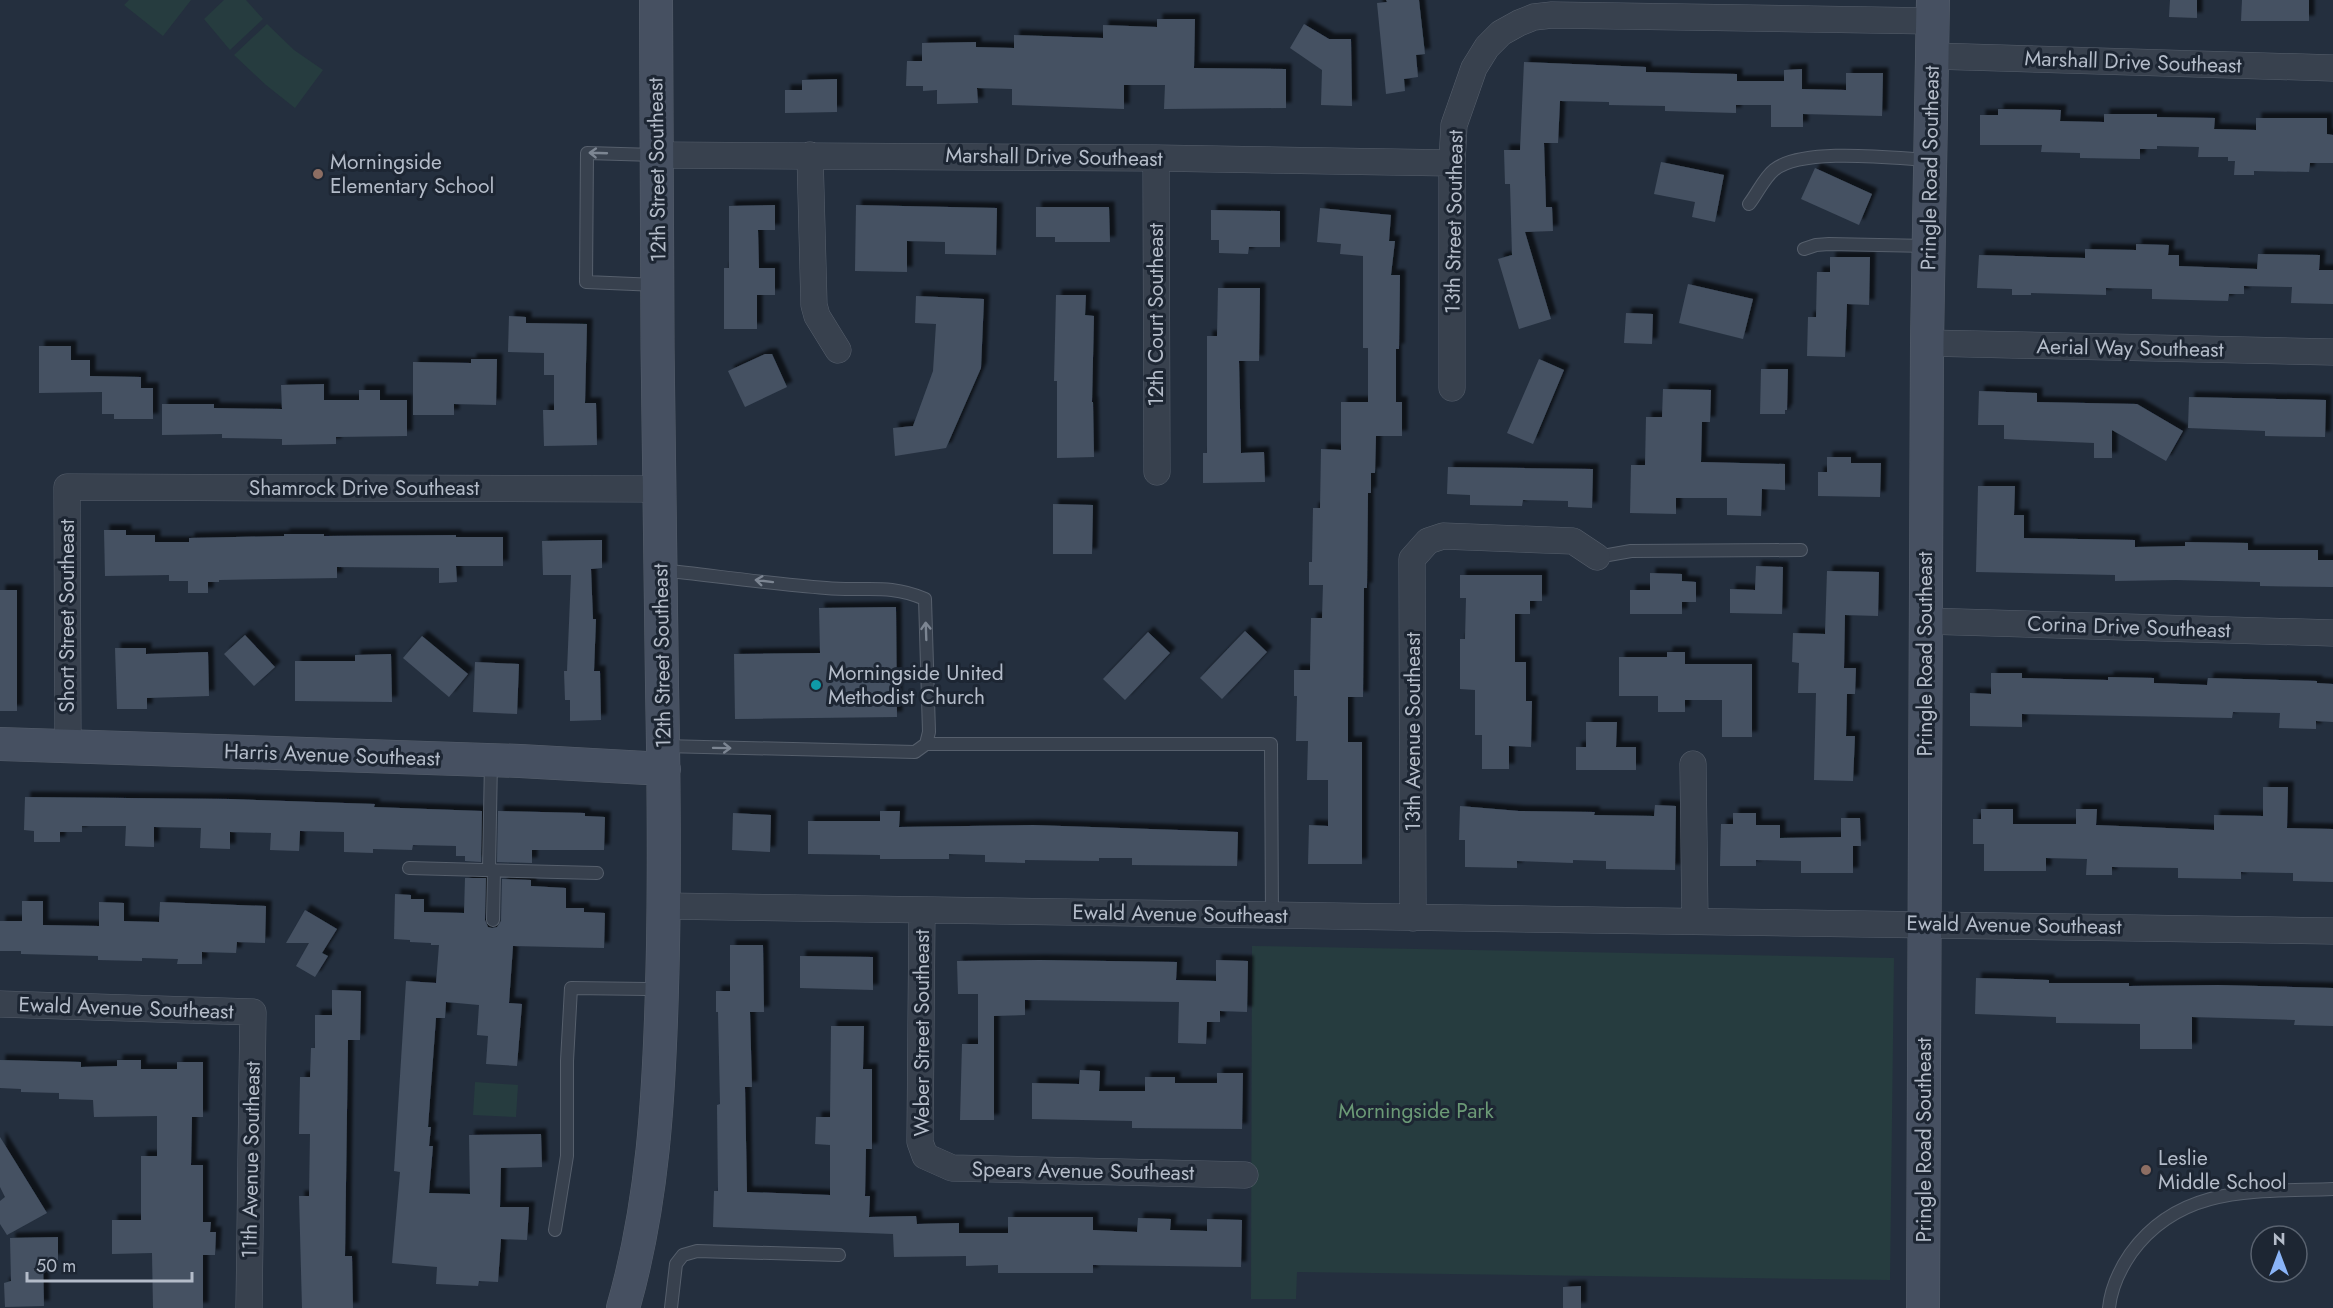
<svg xmlns="http://www.w3.org/2000/svg" width="2333" height="1308" font-family="Jost,sans-serif">
<style>
.green{fill:#263c3f}
.building{fill:#455162;filter:url(#shadow)}
.lines{fill:none;stroke-linecap:round;stroke-linejoin:round}
.lane-casing{stroke:#565f6c;stroke-width:14}
.street-casing{stroke:#565f6c;stroke-width:27}
.secondary-casing{stroke:#565f6c;stroke-width:34}
.lane{stroke:#38414e;stroke-width:12}
.street{stroke:#38414e;stroke-width:26}
.secondary{stroke:#465061;stroke-width:33}
.oneway{stroke:#7c8592}
.education-dot{fill:#8d6e63;stroke:#1d2633;stroke-width:2}
.culture-dot{fill:#0f9aa8;stroke:#1d2633;stroke-width:2}
.labels{text-anchor:middle;stroke-width:6;stroke-linejoin:round;paint-order:stroke}
.street-label{font-size:21px;fill:#b4bcc9;stroke:#1d2633}
.poi-label{font-size:21px;fill:#b4bcc9;stroke:#1d2633;text-anchor:start}
.park-label{font-size:21px;fill:#6b9a76;stroke:#1d2633}
</style>
<defs>
<filter id="shadow"><feDropShadow dx="5.5" dy="-5.5" stdDeviation="1.5" flood-color="#0009"/></filter>
</defs>
<rect width="100%" height="100%" fill="#242f3e"/>
<path class="green" d="M129,0H191L163,36L124,5Z
M224,0H246L263,19L230,50L204,19Z
M267,24L294,50L323,70L295,108L266,85L234,55Z
M1252,946L1894,958L1890,1280L1297,1272L1296,1299H1251Z
M475,1082L518,1085L516,1117L473,1115Z"/>
<path class="building" d="M1386,0H1419L1425,54L1416,55L1418,77L1404,79L1405,91L1386,94L1377,3L1387,2Z
M2170,0H2197V18L2169,17Z
M2242,0H2309V21H2241Z
M1157,19H1195L1194,68L1286,69V108L1164,109L1165,85H1124V109L1012,105V89L977,88L978,103L937,104V90L923,91V86H906L907,61H922V43L976,42V47L1014,48V35L1103,38V25L1157,27Z
M1304,24L1329,39H1351L1352,106L1321,105L1322,70L1290,48Z
M1524,62L1646,67V72L1737,74V81H1784V70L1802,69V89L1846,90V73H1883L1882,116L1803,114V127H1771V105H1736V113L1665,111V106L1609,105V102L1560,101L1558,143H1544L1546,207H1552L1553,231L1525,232L1551,319L1519,329L1498,259L1512,255L1510,184H1505L1504,150H1520Z
M837,79V112L785,113V90H802V80Z
M1998,109L2061,110L2060,121L2104,122V114H2157V117L2215,118L2214,129L2256,130V118H2327V134L2333,135V163H2310L2309,172L2254,171V175H2234L2235,161H2228V157H2198L2199,147L2157,146V149H2140V159L2080,158V153L2041,152L2042,145H1980V115H1998Z
M1661,162L1724,175L1715,222L1692,217L1695,202L1654,194Z
M1815,168L1872,194L1859,225L1801,199Z
M775,205V230H758L759,268H775V295H757V329H724V268H729V206Z
M856,205L997,208L996,255L945,254V242L907,241V272L855,271Z
M1036,207H1109L1110,242H1055V237H1036Z
M1320,208L1391,215L1389,241H1395L1391,275H1400L1399,349H1396V402H1402V436H1376L1375,473H1371V493H1368L1367,588H1364L1363,697H1348V742H1362V864H1308L1309,825L1328,826V780H1307L1308,741H1296L1297,696H1294V670H1310L1311,618H1322L1323,585H1309V562H1312L1313,508H1320L1321,449L1341,450V402H1368V348H1363V256L1340,254L1341,244L1317,242Z
M1211,210L1280,211V247H1249L1248,254L1219,253V240H1211Z
M2136,244L2169,245L2168,255H2179V266L2257,269L2258,254L2320,255L2319,270H2333V304L2291,303L2292,287L2244,286V294H2229L2228,301L2152,299V289L2106,288V295L2031,293V295H2012V289L1977,288L1979,255L2085,258V249L2136,250Z
M1830,257H1870L1869,305L1847,304L1845,357L1807,356L1808,317H1816L1817,272H1830Z
M1688,284L1753,299L1743,339L1679,323Z
M1218,288H1260L1259,361H1239L1241,453L1264,452L1265,482L1203,483V453H1207V336H1217Z
M1056,295H1086L1085,315L1094,316L1092,402H1093L1094,457L1057,458V381H1054Z
M916,296L984,299L981,368L946,448L895,456L893,428L913,426L933,371L936,324L915,323Z
M1626,313L1653,314L1652,344L1624,343Z
M509,316L526,317V323L587,324L585,403H596L597,445L544,446L543,410H554V375H544V353L508,352Z
M39,346H71V360H90V376L141,377V388H153V419H114V414H102V392L39,393Z
M765,354H772L787,387L745,407L728,371Z
M471,359H497L496,405L454,404V415H413V362L471,363Z
M1539,359L1564,370L1533,444L1507,433Z
M1761,369H1788L1787,410H1785V414H1760Z
M324,384V400H359V390H380V400H407V436L336,437V444L282,445V439L222,438V434L162,435V404H214V408L282,409L281,385Z
M1663,389L1711,390L1710,422H1702L1701,462L1785,464V490L1762,489L1761,516L1727,515V498H1676V514L1630,513L1631,465H1645L1646,417H1662Z
M1979,391L2037,393V402L2137,404L2183,431L2166,461L2112,430V458H2094V443L2004,439V425H1978Z
M2189,397L2326,400L2325,437L2265,436V431L2188,428Z
M1827,457H1851V463H1881L1880,497L1818,496V472H1827Z
M1448,467L1593,469L1592,508L1568,507V501L1523,500L1522,506L1470,505V495L1447,494Z
M1978,486H2015L2014,515H2024V538L2135,540V547L2185,546V542L2248,543V550H2318V560H2333V587L2260,586V582L2176,580L2115,581V575L1976,572Z
M1053,504L1093,505L1092,554H1053Z
M104,530H126V535H155V542H189V538L284,536V534H324V536L456,535V537H503V566H456L457,582L439,583V568L337,567V578L219,580V582H208V593H188V581H169V575L105,576Z
M602,540V568L591,569L593,619H596L594,671H600L601,720L570,721V700H565L564,671H567L571,575H543L542,541Z
M1756,566L1783,567L1782,614L1730,613V589L1755,590Z
M1827,571L1879,572L1878,616L1845,615L1844,668H1856L1855,694H1847L1846,736H1855L1853,781L1814,780L1816,693H1798L1799,663L1792,662L1793,633L1825,634Z
M1650,573L1682,574V581L1696,582V602H1682V614H1630V590H1650Z
M1460,575H1542V601H1530V614H1515V662H1526V701H1532L1531,747L1509,746V769H1482V735H1475V690L1460,689V639H1465L1466,598H1460Z
M0,590H17V711H0Z
M896,607L897,717L735,719L734,654L820,653L819,608Z
M1245,631L1267,652L1222,699L1200,678Z
M1148,632L1170,653L1125,700L1103,679Z
M245,635L275,667L254,686L224,654Z
M422,636L468,674L449,697L403,658Z
M115,648H146V654L208,652L209,696L147,698V709H117Z
M1667,652H1685V664H1752V737H1722V700H1685V712H1658V696H1619V657H1667Z
M391,654L392,702L295,701V661H355V655Z
M475,662L519,664L517,714L473,712Z
M1991,673H2022V678L2108,680V677L2154,678V683L2207,685L2208,678L2317,681V683L2333,684V722L2316,721V729L2279,728L2280,713L2233,712L2232,718L2022,714V727L1970,726V693L1991,694Z
M1586,722H1617L1616,747H1636V770H1576V747H1586Z
M2263,787H2288L2287,828L2333,829V882L2293,881V873L2241,872V879L2178,878V868L2112,867V875H2086L2087,859L2046,858V871H1984V844H1973V819H1981V809H2013V824H2076V809H2097L2096,825L2214,830V815L2263,816Z
M25,797L231,799L375,804L374,807L482,811L481,862L465,861V856H456V846L413,845L412,850L373,849V853L344,852V832L300,831L299,851L270,850L271,833L230,832V849L200,848L201,828L154,827V847L125,846L126,826H82V832H60V842H34V831L24,830Z
M1655,805L1676,806L1675,870L1606,869V861L1573,860V863L1517,861V868L1465,867V840H1459L1460,806L1519,811L1595,812L1594,815L1654,816Z
M498,811L585,813V816L605,817L604,850H532V863L497,862Z
M880,811H900L899,827L1033,825L1238,832L1237,866L1132,865V858H1099V861L1025,860V863L985,862V855L949,854V859H880V855L808,854V821H880Z
M733,813L771,815L770,852L732,850Z
M1733,813H1756V825H1780V838L1841,837V818H1860L1861,846H1853V873H1801V861L1756,860V866H1720L1721,824H1733Z
M465,878H486L485,920L488,927L492,928L497,927L501,921L502,879L531,880V886L566,888V908H584V912L605,913L604,948L513,946L509,1003L522,1004L517,1066L486,1064L488,1036L477,1035L479,1005L446,1002L445,1018H436L428,1127H431L429,1146H433L429,1193L470,1194L469,1135L541,1134L542,1167L501,1168L500,1207H529L527,1240L501,1239L498,1282L479,1281L478,1286L436,1284L437,1267L392,1263L400,1172L394,1171L406,981L436,983L439,945H431V943L410,942V940L394,939L395,894L411,895V899H424V912L464,913Z
M22,901H43V925L99,926V902L124,903V921L159,922L160,902L266,906L265,943L237,942L236,953L202,952V964H177L178,959L142,958V961L98,960V956L21,954V951H0V921H22Z
M305,910L337,929L322,953L328,956L315,977L296,966L309,943H286Z
M730,945H763L764,1012H750L752,1087H745L747,1192L830,1195V1145L815,1144L816,1117H830L831,1026H864L863,1069H872V1149H866L865,1196H870L869,1217L916,1216L917,1224L959,1223V1233H1008V1217H1093V1230L1137,1232L1138,1218L1171,1219L1170,1230L1207,1231V1219L1242,1220L1241,1267L1093,1265V1273H998V1265L966,1266V1256L894,1257L893,1234L713,1227L714,1191H718L717,1105L720,1104L718,1012H716V991H730Z
M800,956L873,957V990L800,988Z
M1040,960L1177,962L1176,980L1216,981V960L1248,961L1247,1012L1220,1011V1022H1207L1206,1044L1178,1043L1179,1002L1025,1000V1015L994,1016V1120H960L962,1044H978V994H958L957,961Z
M1976,978L2049,980V983H2129V986L2218,985L2333,988V1026L2294,1025L2295,1020L2192,1017V1049H2140V1024L2056,1023V1017L1975,1014Z
M332,990L361,991L360,1040H348L345,1256H352L353,1308H302L299,1196H309L310,1134H299L300,1077H310L311,1048H315V1015H332Z
M0,1060L81,1062V1067L117,1066V1060H141V1069H177V1062H203V1117H192L191,1165H203V1222H211L210,1232H216L215,1255H203V1308H153L152,1253L112,1254V1220H141V1156H157V1116L94,1117L93,1100L59,1099V1093L21,1092V1089L0,1088Z
M1080,1070L1100,1071L1099,1091H1145V1077H1175V1083H1217V1073H1243L1242,1129L1132,1128V1121L1032,1119V1083L1079,1084Z
M0,1137L47,1213L7,1235L0,1224V1201L5,1197L0,1187Z
M58,1237V1260H43L44,1306L5,1307L4,1283L11,1281L10,1238Z
M1581,1286V1308H1563V1287Z"/>
<g class="lines">
<defs>
<path id="lane" d="M655,155L587,153L586,282L657,285
M1749,204C1757,194 1764,178 1774,170C1802,147 1893,158 1929,160
M1804,249L1816,245L1829,244L1928,246
M1597,557L1631,551L1801,550
M662,570C717,576 771,584 826,588C864,592 888,583 925,599L929,732L926,744L915,752L664,746
M926,744H1271L1272,915
M409,868L597,873
M489,869L491,761
M493,920L494,870
M555,1230L567,1156V1061L571,988L647,989
M671,1308L676,1264L683,1255L697,1251L839,1255
M2109,1308C2111,1288 2120,1269 2131,1253C2181,1184 2257,1192 2333,1189"/>
<path id="street" d="M1933,56L2333,68
M656,155L1156,158L1452,163
M810,155L814,305L817,316L838,350
M1156,158L1157,472
M1927,343L2333,352
M1452,388V163L1454,125L1474,68L1487,47L1501,33L1519,23L1534,17L1552,15L1933,21
M1925,621L2333,633
M68,746L67,487L660,489
M1693,764L1695,921
M664,906L2333,931
M922,910L920,1142L925,1156L952,1168L1245,1175
M1413,918L1412,559L1428,541L1443,536L1573,541L1597,557
M0,1004L253,1012L249,1308"/>
<path id="secondary" d="M0,744L520,761L664,769
M623,1308C653,1204 659,1096 662,988C665,887 664,787 662,685C658,457 656,228 656,0
M1923,1308L1927,343L1933,0"/>
</defs>
<use href="#lane" class="lane-casing"/>
<use href="#street" class="street-casing"/>
<use href="#secondary" class="secondary-casing"/>
<use href="#lane" class="lane"/>
<use href="#street" class="street"/>
<use href="#secondary" class="secondary"/>
</g>
<defs><path id="oneway-shaft" d="M-6 0H5M1.5-3L5.5 0L1.5 3" fill="none" stroke-width="1.6" stroke-linecap="round" stroke-linejoin="round" transform="scale(1.5)"/></defs>
<g class="oneway">
<use href="#oneway-shaft" transform="translate(598 153) rotate(-178)"/>
<use href="#oneway-shaft" transform="translate(764 581) rotate(-173)"/>
<use href="#oneway-shaft" transform="translate(926 631) rotate(-92)"/>
<use href="#oneway-shaft" transform="translate(722 748) rotate(1)"/>
</g>
<g class="education-dot">
<circle cx="318" cy="174" r="6"/>
<circle cx="2146" cy="1170" r="6"/>
</g>
<circle class="culture-dot" cx="816" cy="685" r="6"/>
<g class="labels">
<g class="street-label">
<text transform="translate(2133 62) rotate(2)" y="7">Marshall Drive Southeast</text>
<text transform="translate(1054 157) rotate(1)" y="7">Marshall Drive Southeast</text>
<text transform="translate(1930 168) rotate(-89)" y="7">Pringle Road Southeast</text>
<text transform="translate(657 170) rotate(-91)" y="7">12th Street Southeast</text>
<text transform="translate(1454 222) rotate(-89)" y="7">13th Street Southeast</text>
<text transform="translate(1156 315) rotate(-90)" y="7">12th Court Southeast</text>
<text transform="translate(2130 348) rotate(1)" y="7">Aerial Way Southeast</text>
<text x="364" y="495">Shamrock Drive Southeast</text>
<text transform="translate(67 616) rotate(-90)" y="7">Short Street Southeast</text>
<text transform="translate(2129 627) rotate(2)" y="7">Corina Drive Southeast</text>
<text transform="translate(1925 654) rotate(-90)" y="7">Pringle Road Southeast</text>
<text transform="translate(662 656) rotate(-91)" y="7">12th Street Southeast</text>
<text transform="translate(1413 732) rotate(-90)" y="7">13th Avenue Southeast</text>
<text transform="translate(332 755) rotate(2)" y="7">Harris Avenue Southeast</text>
<text transform="translate(1180 914) rotate(1)" y="7">Ewald Avenue Southeast</text>
<text transform="translate(2014 925) rotate(1)" y="7">Ewald Avenue Southeast</text>
<text transform="translate(126 1008) rotate(2)" y="7">Ewald Avenue Southeast</text>
<text transform="translate(922 1033) rotate(-90)" y="7">Weber Street Southeast</text>
<text transform="translate(1924 1140) rotate(-90)" y="7">Pringle Road Southeast</text>
<text transform="translate(251 1160) rotate(-89)" y="7">11th Avenue Southeast</text>
<text transform="translate(1083 1171) rotate(1)" y="7">Spears Avenue Southeast</text>
</g>
<g class="poi-label">
<text x="330" y="169">Morningside<tspan x="330" dy="24">Elementary School</tspan></text>
<text x="828" y="680">Morningside United<tspan x="828" dy="24">Methodist Church</tspan></text>
<text x="2158" y="1165">Leslie<tspan x="2158" dy="24">Middle School</tspan></text>
</g>
<g class="park-label">
<text x="1416" y="1118">Morningside Park</text>
</g>
</g>
<g transform="translate(2279 1254)"><circle r="28" fill="#1d2633" stroke="#59626f" stroke-width="1.5"/>
<path d="M0-4.5L10 22L0 15L-10 22Z" fill="#8ab4f8"/>
<text y="-9" font-size="16" font-weight="bold" text-anchor="middle" fill="#b4bcc9">N</text>
</g>
<path d="M27 1272v9h165v-9" fill="none" stroke="#b4bcc9" stroke-width="3"/>
<text x="36" y="1272" font-size="18" fill="#b4bcc9" stroke="#1d2633" stroke-width="4.5" paint-order="stroke">50 m</text>
</svg>
